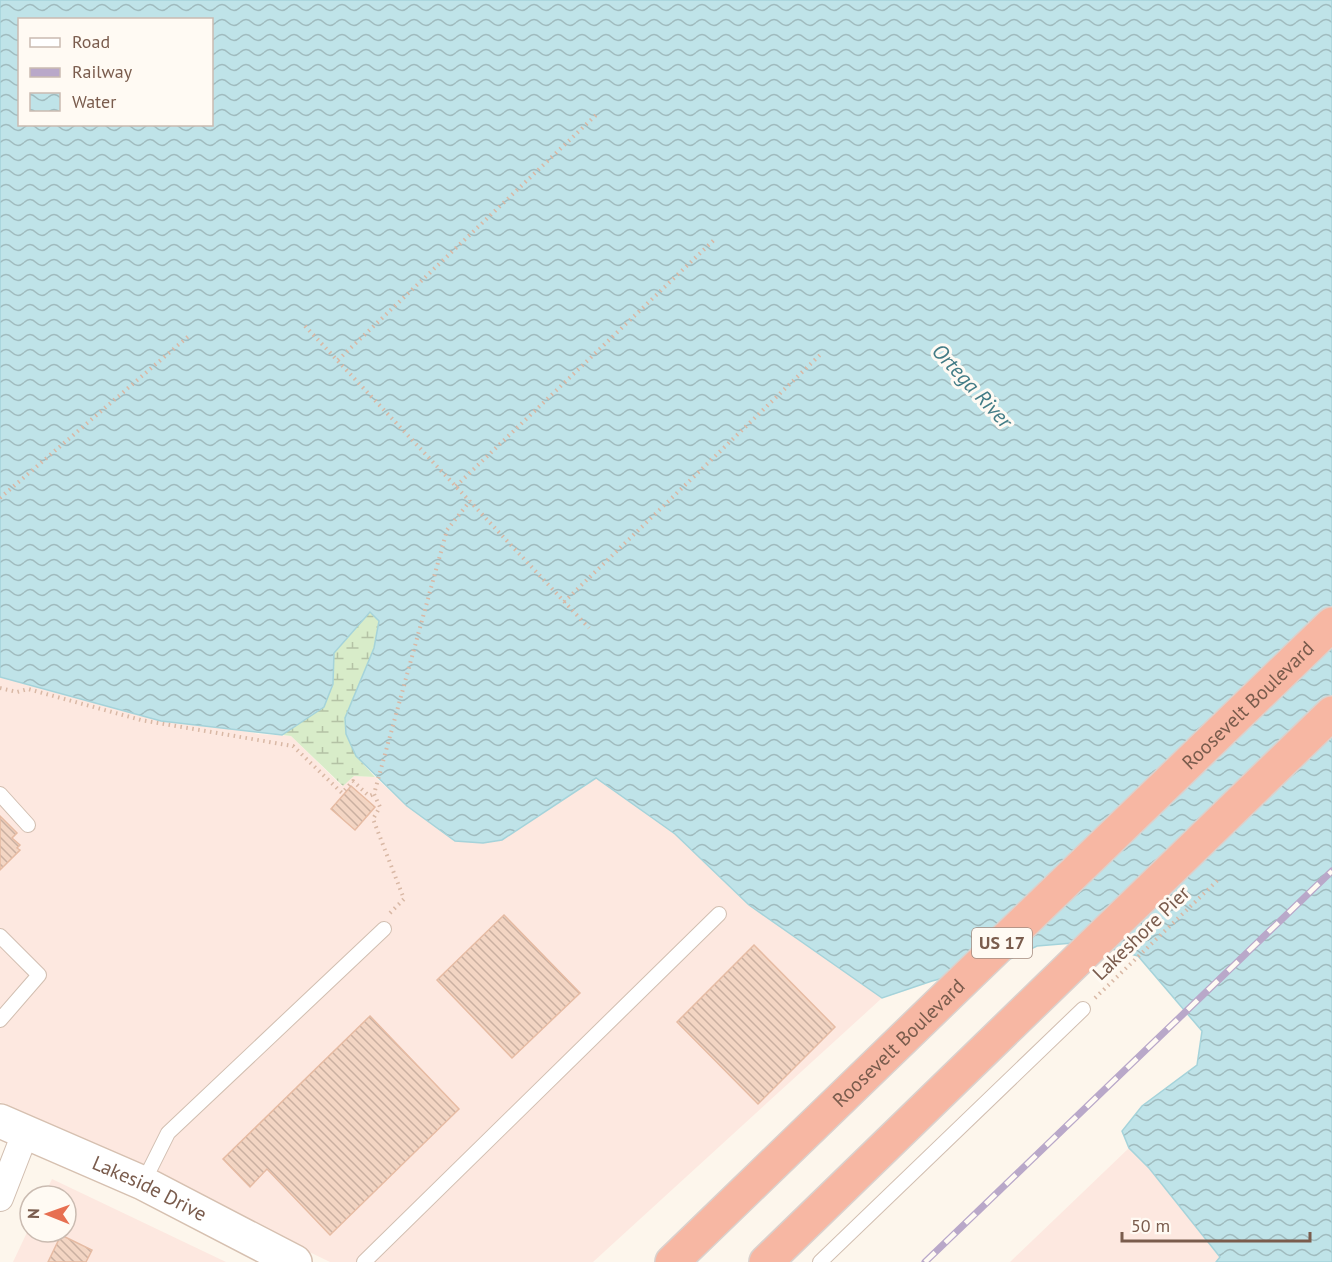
<svg xmlns="http://www.w3.org/2000/svg" width="1332" height="1262" font-family="'PT Sans',sans-serif">
<style>
.commercial{fill:#fde8e0}
.wetland{fill:url(#wetland-marsh)}
.water{fill:url(#water-waves);stroke:#a5d3da;stroke-width:1.5;fill-rule:evenodd}
.building{fill:url(#building-back-hatch);stroke:#e6bba3;stroke-width:1.5}
.lines{fill:none;stroke-linecap:round;stroke-linejoin:round}
.lane-casing{stroke:#d1beb0;stroke-width:16}
.street-casing{stroke:#d1beb0;stroke-width:28}
.secondary-casing{stroke:#d6c0b0;stroke-width:36}
.highway-casing{stroke:#dad1cd;stroke-width:36}
.path{stroke:#d9b8a5;stroke-width:4;stroke-dasharray:1.5 4.5;stroke-linecap:butt}
.lane{stroke:#fff;stroke-width:14}
.street{stroke:#fff;stroke-width:26}
.secondary{stroke:#fff;stroke-width:33}
.highway{stroke:#f7b7a3;stroke-width:33}
.rail-casing{stroke:#b9a8c9;stroke-width:7}
.rail{stroke:#fffaf3;stroke-width:4.5;stroke-dasharray:14;stroke-linecap:butt}
.labels{text-anchor:middle;stroke-width:6;stroke-linejoin:round;paint-order:stroke}
.shield{fill:#fffaf3;stroke:#a28b7f;stroke-width:1.5}
.shield-label{font-size:18px;font-weight:bold;fill:#7a5c4d}
.street-label{font-size:20px;fill:#7a5c4d;stroke:#fffaf3}
.water-label{font-size:21px;font-style:italic;fill:#437c86;stroke:#fffaf3}
</style>
<defs>
<pattern id="wetland-marsh" width="20" height="14" patternUnits="userSpaceOnUse" patternTransform="scale(1.5)"><rect width="20" height="14" fill="#d8ecc9"/><path d="M1 5h8M5 5V1M11 12h8M15 12V8" fill="none" stroke="#b4c2a5"/></pattern>
<pattern id="water-waves" width="16" height="10" patternUnits="userSpaceOnUse" patternTransform="scale(1.5)"><rect width="16" height="10" fill="#bfe3e8"/><path d="M0 5q4-4 8 0t8 0" fill="none" stroke="#a0bbbe"/></pattern>
<pattern id="building-back-hatch" width="6" height="6" patternUnits="userSpaceOnUse" patternTransform="scale(1.5)"><rect width="6" height="6" fill="#f3d5c3"/><path d="M-1 5l2 2M0 0l6 6M5-1l2 2" fill="none" stroke="#cab0a1"/></pattern>
</defs>
<rect width="100%" height="100%" fill="#fdf6ec"/>
<path class="commercial" d="M0,677L258,734L291,736L342,786L354,776L375,777L407,806L502,840L596,778L675,834L749,905L882,998L593,1262H330L0,1102Z
M1129,1148L1149,1168L1221,1257L1216,1262H1010Z
M52,1179L226,1262H13L30,1226V1232H66V1196H44Z"/>
<path class="wetland" d="M370,612L379,621L374,648L345,718L356,756L375,777L354,776L343,786L291,736L282,735L301,721L333,684L334,653Z"/>
<path class="water" d="M0,0H1332V1262H1216L1220,1257L1149,1168L1129,1148L1122,1131L1142,1106L1197,1065L1202,1031L1138,956L1085,942L1037,946L1002,963L932,981L882,998L749,905L675,834L596,778L502,840L483,843L455,841L407,806L356,756L346,734L345,718L374,648L379,621L370,612L334,653L333,684L324,707L282,735L161,721L0,677ZM20,20H212V124H20Z"/>
<path class="building" d="M351,786L375,807L355,830L331,809Z
M0,816L17,833L12,838L20,845L17,848L20,850L0,870Z
M504,915L580,993L512,1058L437,980Z
M754,945L835,1027L758,1104L677,1022Z
M370,1016L459,1109L330,1235L267,1169L250,1187L223,1159Z
M61,1235L92,1250L86,1262H48Z"/>
<g class="lines">
<defs>
<path id="lane" d="M0,794L28,825
M0,936L39,975L0,1020
M143,1183L168,1133L384,929
M364,1262L719,914
M820,1262L1083,1009"/>
<path id="street" d="M0,1198L26,1131"/>
<g id="secondary">
<path id="s1" d="M0,1121L143,1183L295,1262"/>
</g>
<g id="highway">
<path id="s2" d="M672,1262L1332,624"/>
<path d="M766,1262L1332,713"/>
</g>
</defs>
<use href="#lane" class="lane-casing"/>
<use href="#street" class="street-casing"/>
<use href="#secondary" class="secondary-casing"/>
<use href="#highway" class="highway-casing"/>
<path class="path" d="M305,326L589,628
M338,360L596,115
M456,486L715,239
M0,498L191,334
M564,602L823,352
M0,688L17,692L28,689L141,720L293,746L342,793L353,781L369,796L374,794
M390,913L404,899L373,819L380,807L374,794L447,530L470,501
M1095,998L1219,879"/>
<use href="#lane" class="lane"/>
<use href="#street" class="street"/>
<use href="#secondary" class="secondary"/>
<use href="#highway" class="highway"/>
<defs>
<path id="rail" d="M925,1262L1332,871"/>
</defs>
<use href="#rail" class="rail-casing"/>
<use href="#rail" class="rail"/>
</g>
<g class="labels">
<rect class="shield" x="972" y="928" width="60" height="30" rx="4.5"/>
<g class="shield-label">
<text x="1002" y="949">US 17</text>
</g>
<g class="street-label">
<text dy="7" stroke="none"><textPath href="#s2" startOffset="801">Roosevelt Boulevard</textPath></text>
<text transform="translate(1141 933) rotate(-44)" y="7">Lakeshore Pier</text>
<text dy="7" stroke="none"><textPath href="#s2" startOffset="315">Roosevelt Boulevard</textPath></text>
<text dy="7" stroke="none"><textPath href="#s1" startOffset="164">Lakeside Drive</textPath></text>
</g>
<g class="water-label">
<text transform="translate(972 386) rotate(47)" y="7">Ortega River</text>
</g>
</g>
<rect x="18" y="18" width="195" height="108" fill="#fffaf3" stroke="#cabbb1" stroke-width="1.5"/>
<rect x="30" y="38" width="30" height="9" fill="#ffffff" stroke="#cabbb1" stroke-width="1.5"/>
<text x="72" y="48" font-size="18" fill="#7a5c4d">Road</text>
<rect x="30" y="68" width="30" height="9" fill="#b9a8c9" stroke="#cabbb1" stroke-width="1.5"/>
<text x="72" y="78" font-size="18" fill="#7a5c4d">Railway</text>
<rect x="30" y="93" width="30" height="18" fill="url(#water-waves)" stroke="#cabbb1" stroke-width="1.5"/>
<text x="72" y="108" font-size="18" fill="#7a5c4d">Water</text>
<g transform="translate(48 1214) rotate(271)"><circle r="28" fill="#fffaf3" stroke="#cabbb1" stroke-width="1.5"/>
<path d="M0-4.5L10 22L0 15L-10 22Z" fill="#e76f51"/>
<text y="-9" font-size="16" font-weight="bold" text-anchor="middle" fill="#7a5c4d">N</text>
</g>
<path d="M1122 1232v9h188v-9" fill="none" stroke="#7a5c4d" stroke-width="3"/>
<text x="1131" y="1232" font-size="18" fill="#7a5c4d" stroke="#fffaf3" stroke-width="4.5" paint-order="stroke">50 m</text>
</svg>
